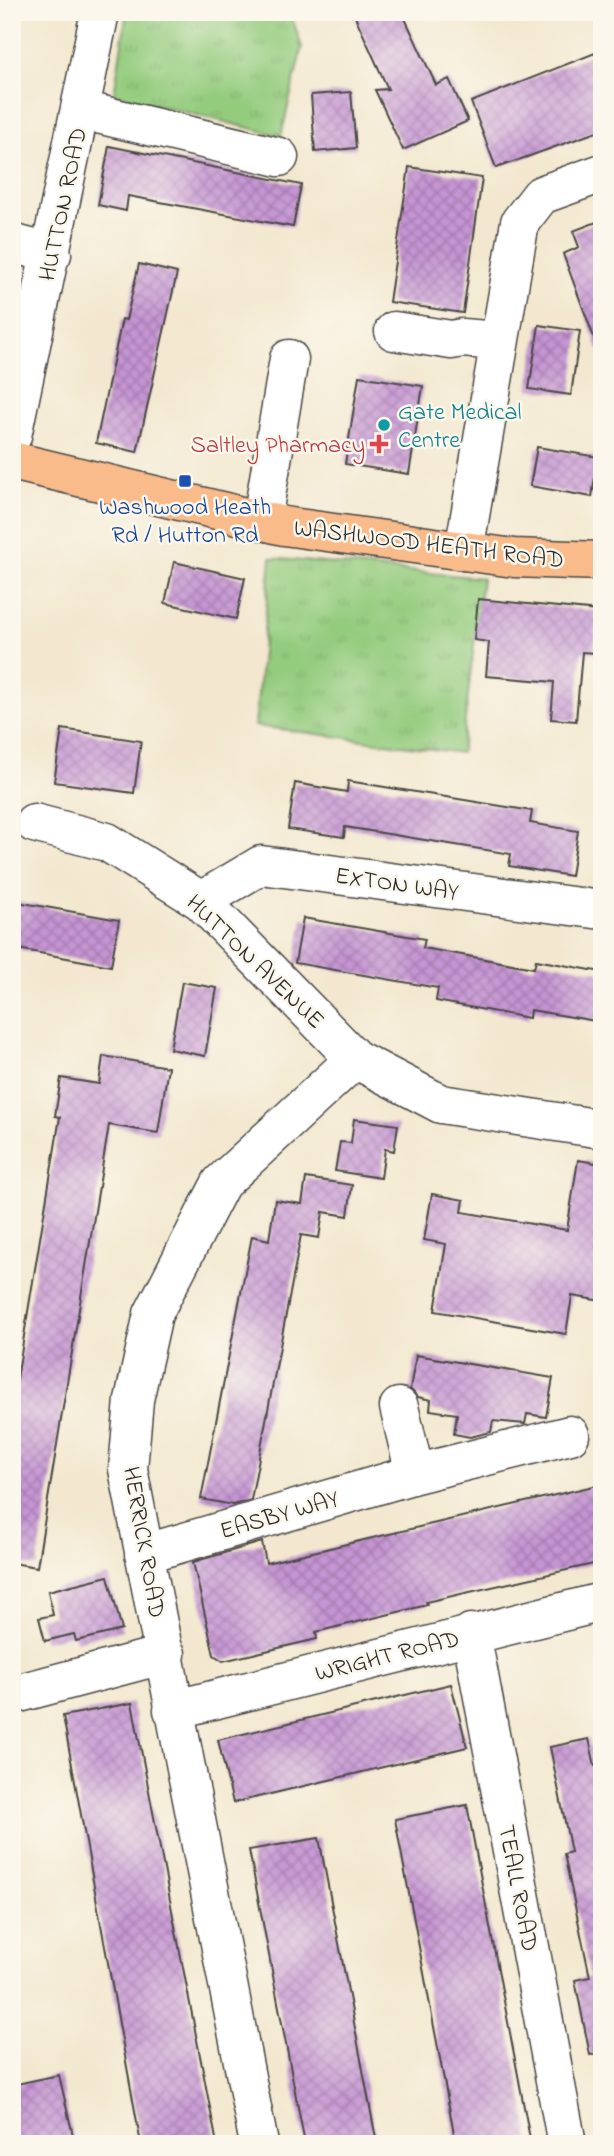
<svg xmlns="http://www.w3.org/2000/svg" width="614" height="2156" font-family="'Indie Flower',sans-serif">
<style>
.grass{fill:url(#grass-tufts);stroke:#607c54;stroke-width:2}
.building{fill:url(#building-cross-hatch)}
.lines{fill:none;stroke-linecap:round;stroke-linejoin:round}
.minor-casing{stroke:#494744;stroke-width:41}
.major-casing{stroke:#494744;stroke-width:41}
.minor{stroke:#fff;stroke-width:38}
.major{stroke:#fabb8b;stroke-width:38}
.culture-dot{fill:#0f9aa8;stroke:#fbf7ec;stroke-width:2.5}
.health-dot{fill:#e0444e;stroke:#fbf7ec;stroke-width:2.5}
.transit-dot{fill:#1a4fb4;stroke:#fbf7ec;stroke-width:2.5}
.labels{text-anchor:middle;stroke-width:5;stroke-linejoin:round;paint-order:stroke}
.street-label{font-size:24px;fill:#2b2b2b;stroke:#fbf7ec}
.culture-label{font-size:24px;fill:#0d838f;stroke:#fbf7ec;text-anchor:start}
.health-label{font-size:24px;fill:#be3a42;stroke:#fbf7ec;text-anchor:end}
.transit-label{font-size:24px;fill:#164399;stroke:#fbf7ec}
</style>
<defs>
<pattern id="grass-tufts" width="24" height="20" patternUnits="userSpaceOnUse" patternTransform="scale(1.75)"><rect width="24" height="20" fill="#94cc7e"/><path d="M3 7l-1-3M5 7V3M7 7l1-3M15 17l-1-3M17 17v-4M19 17l1-3" fill="none" stroke="#80af6d"/></pattern>
<pattern id="building-cross-hatch" width="8" height="8" patternUnits="userSpaceOnUse" patternTransform="scale(1.75)"><rect width="8" height="8" fill="#c695d4"/><path d="M0 0l8 8M0 8l8-8" fill="none" stroke="#a17aac"/></pattern>
</defs>
<rect width="100%" height="100%" fill="#fbf7ec"/>
<filter id="ink" filterUnits="userSpaceOnUse"><feTurbulence type="fractalNoise" baseFrequency=".0143" numOctaves="2"/><feDisplacementMap in="SourceGraphic" scale="14" xChannelSelector="R" yChannelSelector="G"/><feConvolveMatrix kernelMatrix="1 2 1 2 8 2 1 2 1" color-interpolation-filters="sRGB"/></filter>
<filter id="wash" filterUnits="userSpaceOnUse"><feTurbulence type="fractalNoise" baseFrequency=".00686" numOctaves="4" result="noise"/><feDisplacementMap in="SourceGraphic" scale="28" xChannelSelector="R" yChannelSelector="G"/><feGaussianBlur stdDeviation="1.57" result="paint"/><feColorMatrix in="noise" values="0 0 0 0 0 0 0 0 0 0 0 0 0 0 0 0 0 1.4 0 .05"/><feComposite in="paint" operator="in"/></filter>
<g filter="url(#wash)">
<rect width="100%" height="100%" fill="#f3e8cf"/>
<path class="grass" d="M127,12H290L302,47L281,136L114,94Z
M271,558L482,578L461,753L255,726Z"/>
<g id="blocks">
<path class="building" d="M353,12H402L436,85L449,79L468,121L403,150L375,90L388,89Z
M595,53L602,74V130L496,168L471,102Z
M351,92L356,148L315,152L311,95Z
M109,146L301,185L293,227L128,196L126,211L98,205Z
M409,167L482,178L463,313L389,302Z
M602,220V350L599,351L563,254L579,247L573,231Z
M139,264L177,273L137,452L96,443L122,319L126,320Z
M539,325L580,331L571,395L529,389Z
M359,376L423,386L409,474L345,464Z
M537,447L598,457L592,497L530,486Z
M174,562L245,578L236,619L165,603Z
M478,599L598,611L595,653L582,652L576,721L551,719L554,682L486,676L489,642L474,640Z
M62,729L141,741L134,793L54,782Z
M348,781L532,811L530,823L578,831L571,876L509,866L511,854L345,827L344,837L288,829L295,783L347,792Z
M12,901L119,920L111,966L12,948Z
M303,918L425,939L423,948L534,968L536,960L602,972V1022L530,1010L529,1018L436,1001L438,988L295,963Z
M182,982L217,988L205,1056L170,1049Z
M103,1056L168,1067L158,1133L109,1125L37,1567L12,1563V1409L60,1117L55,1116L61,1078L99,1084Z
M354,1119L398,1125L394,1151L385,1149L381,1178L335,1171L340,1142L351,1143Z
M578,1160L602,1164V1301L572,1296L566,1334L435,1311L446,1244L424,1240L432,1194L464,1200L462,1212L567,1230Z
M306,1178L352,1185L348,1216L323,1212L319,1238L301,1235L251,1500L233,1505L201,1499L252,1236L269,1240L275,1200L302,1204Z
M416,1355L553,1378L546,1417L527,1414L525,1424L493,1421L491,1432L470,1437L454,1434L457,1414L430,1410L431,1400L418,1397L410,1389Z
M602,1484V1562L426,1602L427,1605L316,1632L317,1639L223,1661L214,1655L193,1562L262,1542L266,1563Z
M108,1576L122,1630L76,1641L74,1634L45,1641L39,1618L53,1615L48,1591Z
M451,1684L467,1747L233,1803L218,1740Z
M132,1703L217,2144H141L63,1716Z
M589,1739L595,1766L602,1765V2054L590,2055L575,1980L590,1977L564,1854L571,1852L550,1747Z
M467,1805L531,2144H456L395,1819Z
M319,1838L377,2144H305L249,1850Z
M59,2075L75,2144H12V2085Z"/>
</g>
</g>
<g filter="url(#ink)">
<use href="#blocks" fill-opacity="0" stroke="#494744" stroke-width="2"/>
<g class="lines">
<defs>
<path id="minor" d="M81,110L279,157
M12,243L52,254
M394,331L451,340L462,338L499,341
M12,436L100,12
M262,520L289,359
M464,551L520,222L541,195L602,173
M34,823L107,842L201,901L355,1059
M201,901L261,865L602,910
M399,1407L415,1474
M144,1554L415,1474L570,1435
M471,1633L567,2144
M12,1695L166,1654
M173,1710L602,1602
M259,2144L128,1469L134,1400L153,1314L221,1183L355,1059L441,1104L602,1129"/>
<path id="major" d="M12,461L284,526L514,558L602,561"/>
</defs>
<use href="#minor" class="minor-casing"/>
<use href="#major" class="major-casing"/>
<use href="#minor" class="minor"/>
<use href="#major" class="major"/>
</g>
</g>
<circle class="culture-dot" cx="384" cy="425" r="7"/>
<path class="health-dot" d="M375.5 433.5h7v7h7v7h-7v7h-7v-7h-7v-7h7z"/>
<rect class="transit-dot" x="178" y="474" width="14" height="14" rx="3.5"/>
<g class="labels">
<g class="street-label">
<text transform="translate(62 204) rotate(-78)" y="8">HUTTON ROAD</text>
<text transform="translate(429 543) rotate(7)" y="8">WASHWOOD HEATH ROAD</text>
<text transform="translate(397 883) rotate(8)" y="8">EXTON WAY</text>
<text transform="translate(256 961) rotate(44)" y="8">HUTTON AVENUE</text>
<text transform="translate(279 1514) rotate(-16)" y="8">EASBY WAY</text>
<text transform="translate(145 1542) rotate(80)" y="8">HERRICK ROAD</text>
<text transform="translate(387 1655) rotate(-14)" y="8">WRIGHT ROAD</text>
<text transform="translate(519 1888) rotate(79)" y="8">TEALL ROAD</text>
</g>
<g class="culture-label">
<text x="398" y="419">Gate Medical<tspan x="398" dy="28">Centre</tspan></text>
</g>
<g class="health-label">
<text x="365" y="452">Saltley Pharmacy</text>
</g>
<g class="transit-label">
<text x="185" y="514">Washwood Heath<tspan x="185" dy="28">Rd / Hutton Rd</tspan></text>
</g>
</g>
<rect width="614" height="2156" fill="none" stroke="#fbf7ec" stroke-width="42"/>
</svg>
